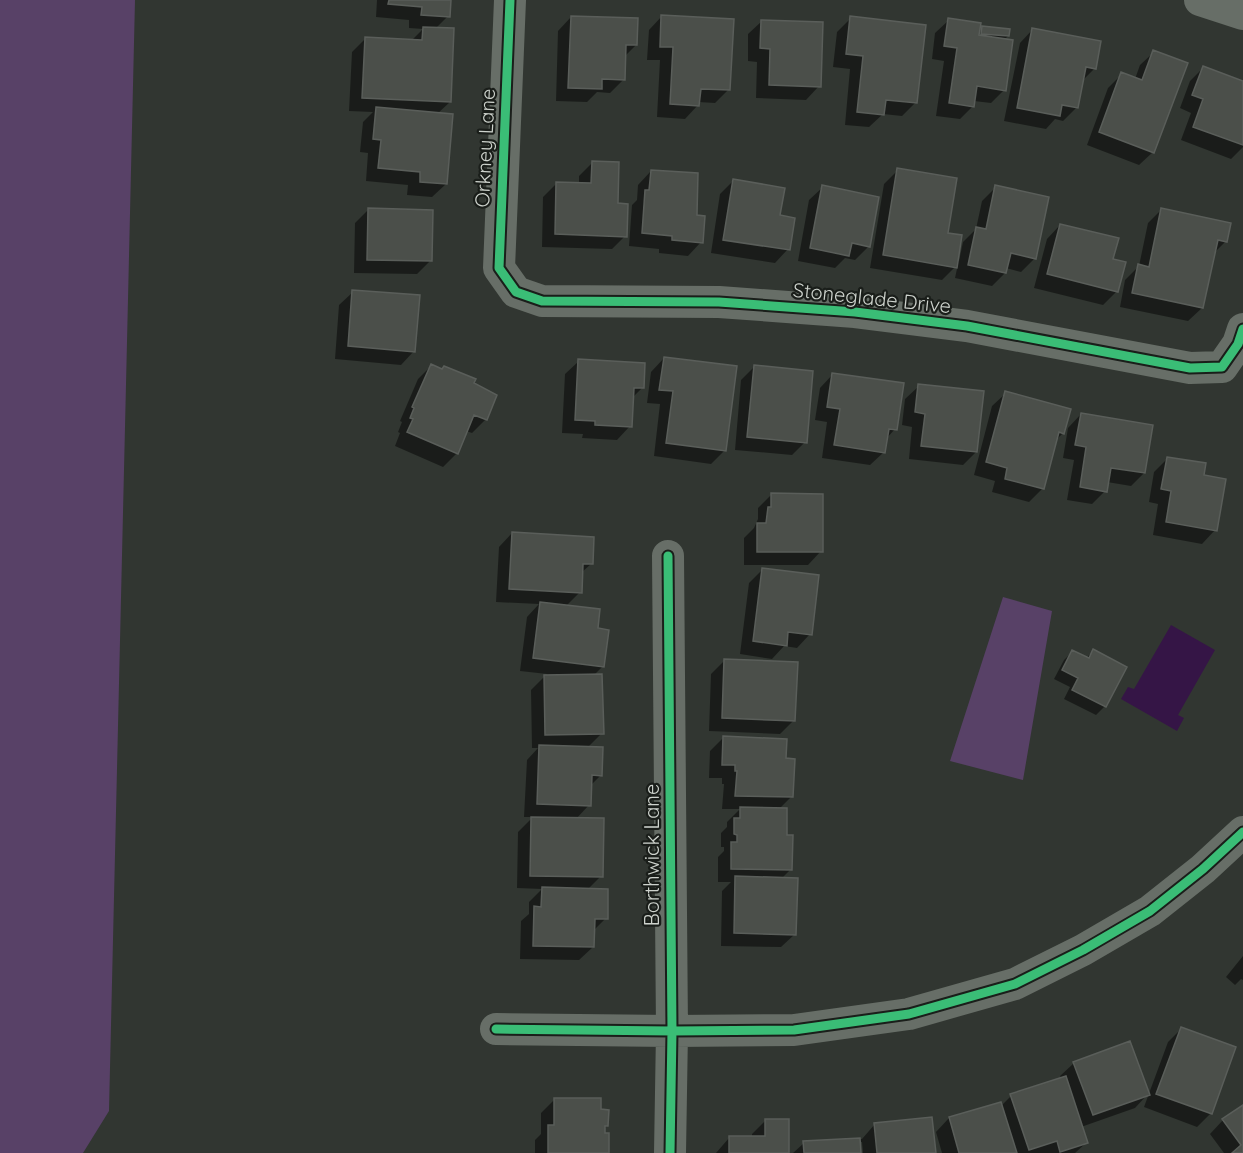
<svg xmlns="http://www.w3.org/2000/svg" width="1243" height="1153" font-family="Quicksand,sans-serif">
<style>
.green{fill:#584167}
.water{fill:#351546}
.shadow{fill:#0007}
.building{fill:#4b4f4a;stroke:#5a5e5a;stroke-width:1.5}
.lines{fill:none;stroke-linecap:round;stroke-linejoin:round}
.street{stroke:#676e67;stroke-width:32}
.cycleway-casing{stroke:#1a1e1a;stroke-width:13}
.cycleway{stroke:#3abd76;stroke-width:9}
.labels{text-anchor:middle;stroke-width:4.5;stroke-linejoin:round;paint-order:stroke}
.street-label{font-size:20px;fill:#ced3cd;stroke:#1a1e1a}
</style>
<rect width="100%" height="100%" fill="#313631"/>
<path class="green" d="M0,0H135L109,1111L83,1153H0Z
M1003,597L1052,611L1023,780L950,761Z"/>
<path class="water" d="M1171,625L1215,650L1178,715L1184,718L1177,731L1121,699L1128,687L1134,689Z"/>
<path class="shadow" d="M377,0H449L448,16L435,29L450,102L437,114L446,184L432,197L407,195L408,185L366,181L368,153L360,152L363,122L373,112L349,111L352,52L365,39L411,41L423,29L409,28V20L376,17Z
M662,16L728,90L715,103L698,102V105L685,119L657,117L660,60H647L649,30Z
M571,17L636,45L624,57V79L610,93L597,92L587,102L556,101L558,31Z
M851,18L916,102L902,116L883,114L869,127L845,125L850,69L833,67L837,32Z
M949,20L978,32L983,28L1008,36L1004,40V90L991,103L974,101L973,106L960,119L936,116L944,61L932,59L935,33Z
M762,21L819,86L806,100L756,98L757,62L748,61V34Z
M1033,29L1095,68L1082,81L1077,107L1063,121L1055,119L1046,129L1004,121L1020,43Z
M1154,52L1153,152L1139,165L1087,145L1108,88L1122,74L1135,79L1140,65Z
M1203,68L1243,82V147L1231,159L1181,140L1191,113L1180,108L1190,81Z
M592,163L617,205L625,236L612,249L542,247L543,197L556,184H579V176Z
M898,170L947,234L957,260L959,261L963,242L976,229L982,201L996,187L1035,258L1021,272L1006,268L1005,273L992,286L955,278L958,264L942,280L870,268L884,184Z
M651,171L695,217L701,242L688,256L659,253V249L629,246L632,205L637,200L638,185Z
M733,181L778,216L788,249L775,263L711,253L720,194Z
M823,187L869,246L855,260L845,258L835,268L798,261L809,200Z
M368,210L430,261L417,274L354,273L355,223Z
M1161,210L1226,241L1213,254L1202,308L1188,321L1120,307L1125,280L1139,266L1148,223Z
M1060,225L1111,260L1117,291L1103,305L1034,288L1047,239Z
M353,292L414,351L401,365L335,359L339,305Z
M664,358L724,451L711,464L654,456L660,404L647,403L651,372Z
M579,361L643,387L632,398L630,426L617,440L582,438L583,434L562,433L565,374Z
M431,366L495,396L485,420L472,433L466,431L457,453L443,467L395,446L400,433L398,432L402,422L400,421L418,379Z
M754,367L805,442L792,455L735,450L741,380Z
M833,374L895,429L886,439L884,452L870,465L822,458L827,422L815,420L820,388Z
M919,386L976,452L963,465L909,459L912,427L902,425L905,399Z
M1006,393L1063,433L1056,440L1043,488L1029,502L992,492L995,481L974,475L992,406Z
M1081,414L1144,473L1131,486L1107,482L1105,491L1092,504L1067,500L1074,460L1063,458L1068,428Z
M1168,458L1203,476L1215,530L1202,544L1153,535L1158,504L1149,502L1154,472Z
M771,495L821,551L808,565H744V538L754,528L758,519V508Z
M512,533L591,564L581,573L580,592L566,606L596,630L603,666L594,675L602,733L587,748L601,775L590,786L589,805L576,819L601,876L587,890L606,918L593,931V947L579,960L520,959L521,921L529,914V902L542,889L517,888L518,832L533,817H524L527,760L538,748H532L531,690L547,674L520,671L527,617L539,604L496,602L499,547Z
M763,569L810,634L797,648L784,646L772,659L740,654L749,583Z
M1073,651L1086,658L1094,651L1105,706L1096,715L1064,699L1070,687L1054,679L1064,660Z
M725,660L794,720L780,734L709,731L711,674Z
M723,738L785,760L792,796L779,809L791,869L781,879L795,934L781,947L721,946L722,891L731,882H718V857L724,851V847H721V833L727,827V822L740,809H722L724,784H722V778H709L710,751Z
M1243,956V980L1241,979L1235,985L1226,977Z
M1182,1028L1235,1048L1210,1114L1197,1127L1144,1107L1168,1042Z
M1074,1063L1148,1094L1135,1108L1081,1127L1086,1143L1075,1153H942L936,1132L949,1118L1000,1104L1001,1106L1011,1096L1062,1079L1060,1076Z
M554,1100L600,1111L607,1126L604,1129L608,1153H535V1140L541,1134V1113Z
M1243,1106V1153H1224L1210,1134L1223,1120Z
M765,1121L787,1153H716L729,1138H752V1134Z
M875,1124L934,1153H863L862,1142H859L860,1153H793L804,1143L862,1139Z"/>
<path class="building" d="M389,0H451L450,17L421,15L422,7L388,4Z
M661,15L734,19L730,90L701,89L699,106L670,104L673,47H660Z
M571,16L638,18L637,45H626L625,80L602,79V89L568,88Z
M850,16L926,25L917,103L886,100L884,115L857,112L863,56L846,54Z
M948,18L981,23L979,35L1013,40L1006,91L977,86L974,107L949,103L957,48L944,46Z
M761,20L823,22L821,87L769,85L770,49L760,48Z
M982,26L1010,29L1009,36L981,34Z
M423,27L454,28L451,102L362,98L365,37L422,40Z
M1032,28L1101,41L1096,69L1086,67L1078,108L1062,105L1060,116L1017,108Z
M1153,50L1188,63L1154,153L1099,132L1121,72L1142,80Z
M1203,66L1243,81V145L1193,127L1203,99L1192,95Z
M376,107L453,114L447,184L420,182V172L378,168L381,140L373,139Z
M592,161L619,162L618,203L628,204L627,237L555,234L556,182L591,183Z
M897,168L957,178L948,233L962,235L957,268L883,255Z
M651,170L698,173L697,215L705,216L703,243L672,240V236L642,233L645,190H649Z
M733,179L785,188L780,215L795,218L790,250L723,240Z
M822,185L879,197L870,247L852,243L849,256L810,248Z
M995,185L1049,197L1036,259L1011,253L1006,273L968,265L976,227L986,229Z
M368,208L433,210L432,261L367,260Z
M1161,208L1231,223L1227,242L1218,240L1203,308L1132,293L1138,264L1149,267Z
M1060,224L1119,238L1113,259L1126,262L1118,292L1047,274Z
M352,290L420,295L415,352L348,346Z
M664,357L737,366L726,451L666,443L673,391L659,390Z
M578,359L645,363L644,388H634L632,427L595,425V421L575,420Z
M431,364L442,369L444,366L476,379L474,383L497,395L487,420L474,415L458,454L407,432L413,419L410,418L414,408L412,407Z
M754,365L813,371L807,443L747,437Z
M832,373L904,383L897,430L889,429L885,453L834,445L840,409L827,407Z
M918,384L984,391L977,452L921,446L925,414L915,412Z
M1005,391L1071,409L1064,434L1059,432L1044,489L1005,479L1007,468L986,462Z
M1081,413L1153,425L1145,473L1111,468L1107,492L1080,487L1086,447L1075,445Z
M1167,457L1206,463L1204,475L1226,479L1217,531L1166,522L1171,491L1161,489Z
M771,493L823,494V552H757V523H766L768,507H771Z
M512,532L594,537L593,564H583L582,593L509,589Z
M762,568L819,575L812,635L788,632L787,646L753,641Z
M540,602L600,609L598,628L609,630L604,667L533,658Z
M1093,649L1127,667L1106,707L1072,690L1078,678L1062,670L1072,650L1089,658Z
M724,659L798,662L795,721L722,718Z
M602,674L604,734L545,735L544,675Z
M723,736L787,739L786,758L795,759L793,797L735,796L737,771H735V765H722Z
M539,745L603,747L602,776L592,775L591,806L537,804Z
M740,807L787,808V835H793L792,870L731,869V842H737V835L734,834V818H740Z
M531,817L604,818L603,877L530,876Z
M735,876L798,878L796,935L734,933Z
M542,887L608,889V919H595L594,947L533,946L534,906L541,907Z
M1181,1027L1236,1047L1212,1114L1156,1094Z
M1130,1041L1150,1095L1093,1115L1073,1062Z
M1066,1076L1088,1143L1060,1152L1057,1141L1029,1150L1010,1094Z
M554,1098H601V1109L609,1110L608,1126H605V1133H609V1153H548V1125H554Z
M1001,1102L1017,1153H959L949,1117Z
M1243,1105V1153H1232L1241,1145L1222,1119Z
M932,1117L936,1153H877L874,1123Z
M765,1119H789V1153H729V1136H765Z
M860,1138L861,1153H804L803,1141Z"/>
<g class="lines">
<path class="street" d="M510,0L499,268L516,292L542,301L719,302L855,312L967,326L1190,368L1222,367L1238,344L1243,329
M1200,0L1243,14
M668,556L672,1031L670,1153
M496,1029L672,1031L794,1030L909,1014L1015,984L1083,950L1150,911L1203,869L1243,832"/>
<defs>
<path id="cycleway" d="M510,0L499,268L516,292L542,301L719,302L855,312L967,326L1190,368L1222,367L1238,344L1243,329
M668,556L672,1031L670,1153
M496,1029L672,1031L794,1030L909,1014L1015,984L1083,950L1150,911L1203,869L1243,832"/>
</defs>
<use href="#cycleway" class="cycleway-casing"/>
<use href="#cycleway" class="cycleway"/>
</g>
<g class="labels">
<g class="street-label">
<text transform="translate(485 148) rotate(-87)" y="7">Orkney Lane</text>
<text transform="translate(872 298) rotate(6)" y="7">Stoneglade Drive</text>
<text transform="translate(652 855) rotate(-90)" y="7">Borthwick Lane</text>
</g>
</g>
</svg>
